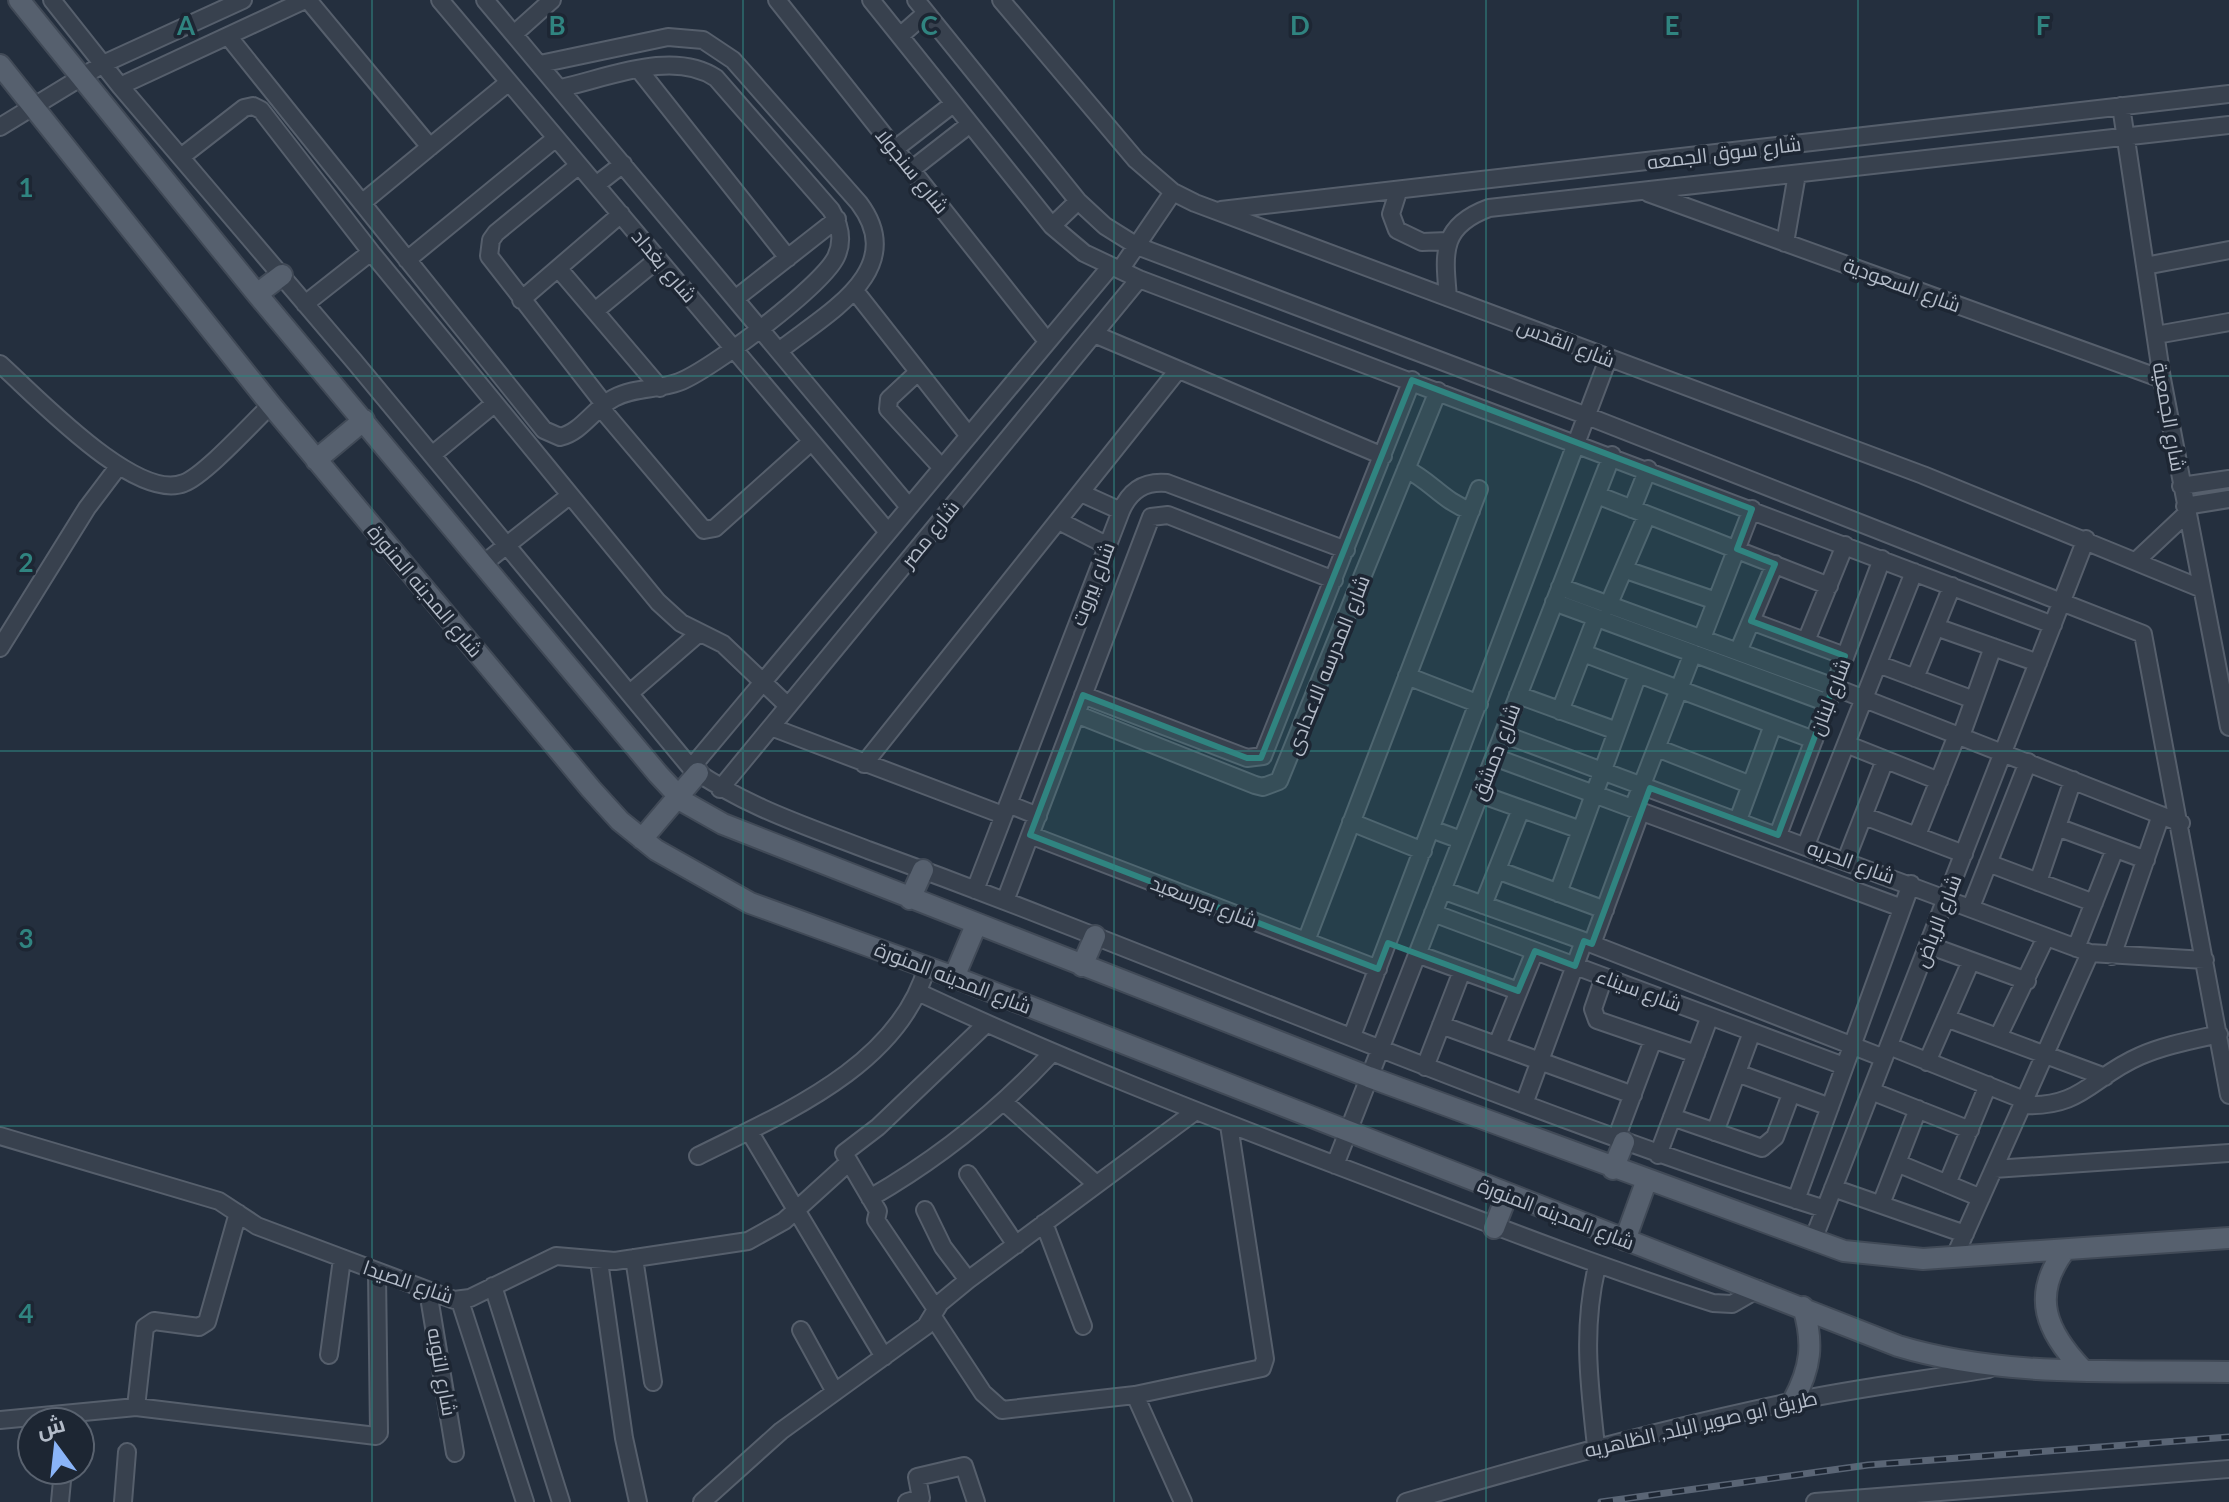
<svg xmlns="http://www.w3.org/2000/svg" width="2229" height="1502" font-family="Lato,Cairo,sans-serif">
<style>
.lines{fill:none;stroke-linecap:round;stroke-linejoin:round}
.minor-casing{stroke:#565f6c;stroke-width:20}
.major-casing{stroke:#414a57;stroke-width:24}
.minor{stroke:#38414e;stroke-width:16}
.major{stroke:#56606e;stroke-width:20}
.rail-casing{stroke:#5a6575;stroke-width:7}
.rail{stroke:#1d2633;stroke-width:4;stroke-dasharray:12;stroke-linecap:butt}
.marked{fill:#308480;fill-opacity:0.2;stroke:#308480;stroke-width:6;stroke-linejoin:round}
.grid{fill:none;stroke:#308480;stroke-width:2;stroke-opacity:0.55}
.labels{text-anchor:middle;stroke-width:7;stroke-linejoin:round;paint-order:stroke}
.street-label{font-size:20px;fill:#b4bcc9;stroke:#1d2633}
.grid-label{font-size:26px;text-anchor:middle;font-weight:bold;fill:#308480;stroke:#1d2633;stroke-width:7;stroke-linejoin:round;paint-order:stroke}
</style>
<rect width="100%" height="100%" fill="#242f3e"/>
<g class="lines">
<defs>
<path id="minor" d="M52,0L120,86L354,361L691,768C746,807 806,826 868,850C929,872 990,895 1051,919C1308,1019 1562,1126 1825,1209
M308,0L430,147
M440,0L888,532
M485,0L909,507
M777,0L1047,341
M871,0L1052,226L1084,253L1139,279L2053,625
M916,0L1078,201L1105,226L1137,246L1587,416L2143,634L2229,1095
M1001,0L1136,160L1173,192L1195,203L1923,475L2200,588
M514,34L552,0
M228,36L544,430L560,437C582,432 594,408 614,398C634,387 658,390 679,382C711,370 822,286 836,257C844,240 840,225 831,210L716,78C673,49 607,78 561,88
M900,36L926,13
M540,64L668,37L703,40L733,60L859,203C910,271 825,314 779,351
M640,71L788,258
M120,86L305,0
M2121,106L2162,379L2229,727
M0,127L103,64L243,0
M895,149L953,104
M181,157L244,108L253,106L261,110L371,252L658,602L681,623L723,644L788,706
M579,165L496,233L491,240L489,256L604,404
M911,170L970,124
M596,185L623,164
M1398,192L1391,214L1397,230L1422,242L1448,241
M1648,193L2162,379
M363,202L509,82
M1221,210L2229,94
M1052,226L1078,201
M1785,243L1797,174
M407,260L556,138
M2145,266L2229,250
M558,268L660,388
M1120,270L1173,192
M855,291L969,436
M1448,297C1444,253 1440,226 1489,208L2229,125
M735,299L837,219
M521,300L621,214
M305,304L371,252
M595,311L658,259
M1094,334L1383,456
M2156,335L2229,322
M0,364C36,396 136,503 184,483C205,475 252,423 271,405
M918,372L889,399L888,409L942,468
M600,407L704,530L715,528L811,442
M432,455L494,404
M1406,469C1431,481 1444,502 1471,511
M2181,486L2229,479
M1081,493L1121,511
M1597,495L1829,586
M2185,506L2229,499
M1632,509L1648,469
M1059,521L1108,546
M2137,560L2186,514
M483,564L569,496
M1626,570L1716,601
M1560,587L1834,687L2181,823
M1554,602L1828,703
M1608,606L1647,515
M1751,621L1845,656
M1936,627L2038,663
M1702,638L1752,509
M1806,641L1845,545
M0,648L87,508L118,467
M1738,652L1775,564
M1583,653L1814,740
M1878,664L1974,700
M1407,676L1479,704
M1915,678L1952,586
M630,693L698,634
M1083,695L1247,758L1263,756L1412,380
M1518,695L1617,731
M1560,711L1596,618
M1076,714L1255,785L1263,787L1279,781L1438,391
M771,727L1003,815
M1503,734L2090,953L2205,960
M1961,736L1993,647
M1846,744L1939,781
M1657,748L1751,785
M1494,757L1902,908
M864,764L1178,370
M691,768L1111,266
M720,789L1139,279
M1480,794L1581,830
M1008,804L1038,816
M1633,808L1693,653
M1864,816L1964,854
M1738,820L1773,725
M1351,822L1423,851
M2057,827L2146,860
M1431,829L1461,840
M1030,835L1378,969
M1778,835L1882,559
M1917,835L1957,735
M1806,845L1914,572
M1846,860L1885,760
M1988,863L2094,903
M1497,870L1605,910
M2038,882L2073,780
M975,890L1121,511C1130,490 1145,481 1167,483L1346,550
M1442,890L1584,941L1884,1058
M1558,893L1638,674
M1005,901L1151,517L1168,515L1334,580
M1483,905L1521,809
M1971,907L2028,762
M1433,913L1844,1066
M1306,941L1479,489
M1592,944L1641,811
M1928,945L2027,981
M2076,948L2115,849
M1417,954L1518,991
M2112,956L2161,815
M1604,977L1593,1009L1597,1020L1696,1054
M920,993C1057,1057 1192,1110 1333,1164C1460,1212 1584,1262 1713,1303L1732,1304L1758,1289
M1946,1018L2105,1077
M1441,1025L1633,1095
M1352,1036L1608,359
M1998,1037L2046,937
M1497,1045L1535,951
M1889,1046L2024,1100
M1927,1062L1971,961
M1425,1067L1462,971
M1737,1073L1830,1107
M1871,1091L1970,1130
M1004,1102L1095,1183
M1524,1104L1584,941
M2022,1105C2083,1108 2091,1077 2140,1056C2165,1045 2193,1040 2219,1034
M1672,1117L1762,1148L1775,1137L1791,1094
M749,1131L884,1357
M1715,1132L1752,1032
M0,1136L219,1201L257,1226L454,1300L470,1298L556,1256L615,1261L748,1241L784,1221L848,1163
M1616,1139L1653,1040
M1658,1155L1710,1016
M698,1156C782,1114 900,1066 927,966
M1897,1163L1981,1198
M1335,1165L1612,455
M1994,1169L2229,1153
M968,1174L1016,1245
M1947,1184L1988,1085
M1833,1188L1965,1234
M870,1198C938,1159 997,1112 1050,1055
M1796,1200L1911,884
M1881,1204L1918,1109
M925,1210L943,1247L968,1280
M1044,1223L1083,1326
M1813,1240L2086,539
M634,1258L653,1382
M1954,1258L2090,953
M599,1261L624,1438L638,1502
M493,1286L561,1502
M428,1291L455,1453
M460,1301L525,1502
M936,1309L876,1220L878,1211L844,1153L878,1127L986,1024
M933,1317L983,1393L1002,1410L1135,1395L1262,1368L1265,1359L1229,1125
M801,1330L835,1392
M329,1355L342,1259
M1135,1395L1183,1502
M136,1407L145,1327L154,1321L199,1327L207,1322L238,1213
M0,1420L136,1407L376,1436L379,1433L377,1273
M1596,1446C1589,1383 1582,1328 1597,1266
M60,1502L63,1470
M123,1502L127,1452
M702,1502L781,1431L926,1326L940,1303L968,1280L1193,1113
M907,1502L921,1498L917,1477L964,1466L976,1502
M1406,1502C1533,1464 1660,1429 1790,1402C1856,1388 1923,1380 1989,1369
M1815,1502L2229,1469"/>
<path id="major" d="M19,0L257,294L658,774L684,802L723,824L1369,1077L1844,1251L1923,1259L2229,1238
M0,65L271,405L591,789L620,821L656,850L750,903L954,977L1898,1346C2004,1378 2119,1370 2229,1372
M257,294L282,275
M316,460L364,420
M642,839L698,773
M910,899L923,870
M1082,966L1095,936
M954,977L976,925
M1613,1169L1624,1142
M1494,1228L1507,1195
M1625,1240L1646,1182
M2065,1250C2030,1296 2047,1332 2082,1369
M1793,1401C1811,1368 1814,1343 1803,1307"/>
</defs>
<use href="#minor" class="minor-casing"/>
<use href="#major" class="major-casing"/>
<use href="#minor" class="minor"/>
<use href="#major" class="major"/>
<defs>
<path id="rail" d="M1601,1502L1868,1465L2229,1437"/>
</defs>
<use href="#rail" class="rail-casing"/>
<use href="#rail" class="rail"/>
</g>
<path class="marked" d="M1412,380L1752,509L1737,549L1775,564L1751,621L1845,656L1778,835L1650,788L1592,944L1584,941L1575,966L1535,951L1518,991L1388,943L1378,969L1030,835L1083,695L1247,758H1261Z"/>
<path class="grid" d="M372,0V1502M743,0V1502M1114,0V1502M1486,0V1502M1858,0V1502M0,376H2229M0,751H2229M0,1126H2229"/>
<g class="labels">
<g class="street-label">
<text transform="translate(1724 153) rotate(-7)" y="7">شارع سوق الجمعه</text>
<text transform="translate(912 171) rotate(51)" y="7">شارع سنجولا</text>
<text transform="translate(664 266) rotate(50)" y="7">شارع بغداد</text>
<text transform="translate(1902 285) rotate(20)" y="7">شارع السعودية</text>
<text transform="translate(1566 343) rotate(21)" y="7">شارع القدس</text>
<text transform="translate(2169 417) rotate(80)" y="7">شارع الجمعية</text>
<text transform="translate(930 534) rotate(-51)" y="7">شارع مصر</text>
<text transform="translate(1093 584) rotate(-69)" y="7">شارع بيروت</text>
<text transform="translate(425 591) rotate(50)" y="7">شارع المدينه المنورة</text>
<text transform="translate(1328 665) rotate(-68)" y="7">شارع المدرسه الاعدادى</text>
<text transform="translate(1830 697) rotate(-69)" y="7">شارع لبنان</text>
<text transform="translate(1496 752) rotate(-69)" y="7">شارع دمشق</text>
<text transform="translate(1851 862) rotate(20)" y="7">شارع الحريه</text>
<text transform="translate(1204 902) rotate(21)" y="7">شارع بورسعيد</text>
<text transform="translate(1938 921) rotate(-69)" y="7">شارع الرياض</text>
<text transform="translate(953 978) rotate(21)" y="7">شارع المدينه المنورة</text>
<text transform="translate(1639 990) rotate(20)" y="7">شارع سيناء</text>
<text transform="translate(1556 1214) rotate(21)" y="7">شارع المدينه المنورة</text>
<text transform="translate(408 1282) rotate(19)" y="7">شارع الصيدا</text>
<text transform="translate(442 1372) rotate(80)" y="7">شارع التوبه</text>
<text transform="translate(1701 1424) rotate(-13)" y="7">طريق ابو صوير البلد, الظاهريه</text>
</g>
</g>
<g class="grid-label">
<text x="186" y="35">A</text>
<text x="557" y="35">B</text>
<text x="929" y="35">C</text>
<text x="1300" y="35">D</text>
<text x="1672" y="35">E</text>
<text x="2043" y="35">F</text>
<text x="26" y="197">1</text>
<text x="26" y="572">2</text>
<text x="26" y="948">3</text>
<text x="26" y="1323">4</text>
</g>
<g transform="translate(56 1446) rotate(345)"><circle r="38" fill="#1d2633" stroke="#59626f" stroke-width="2"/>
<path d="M0-6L14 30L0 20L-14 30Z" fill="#8ab4f8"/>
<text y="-12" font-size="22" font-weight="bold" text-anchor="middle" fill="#b4bcc9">ش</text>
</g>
</svg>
